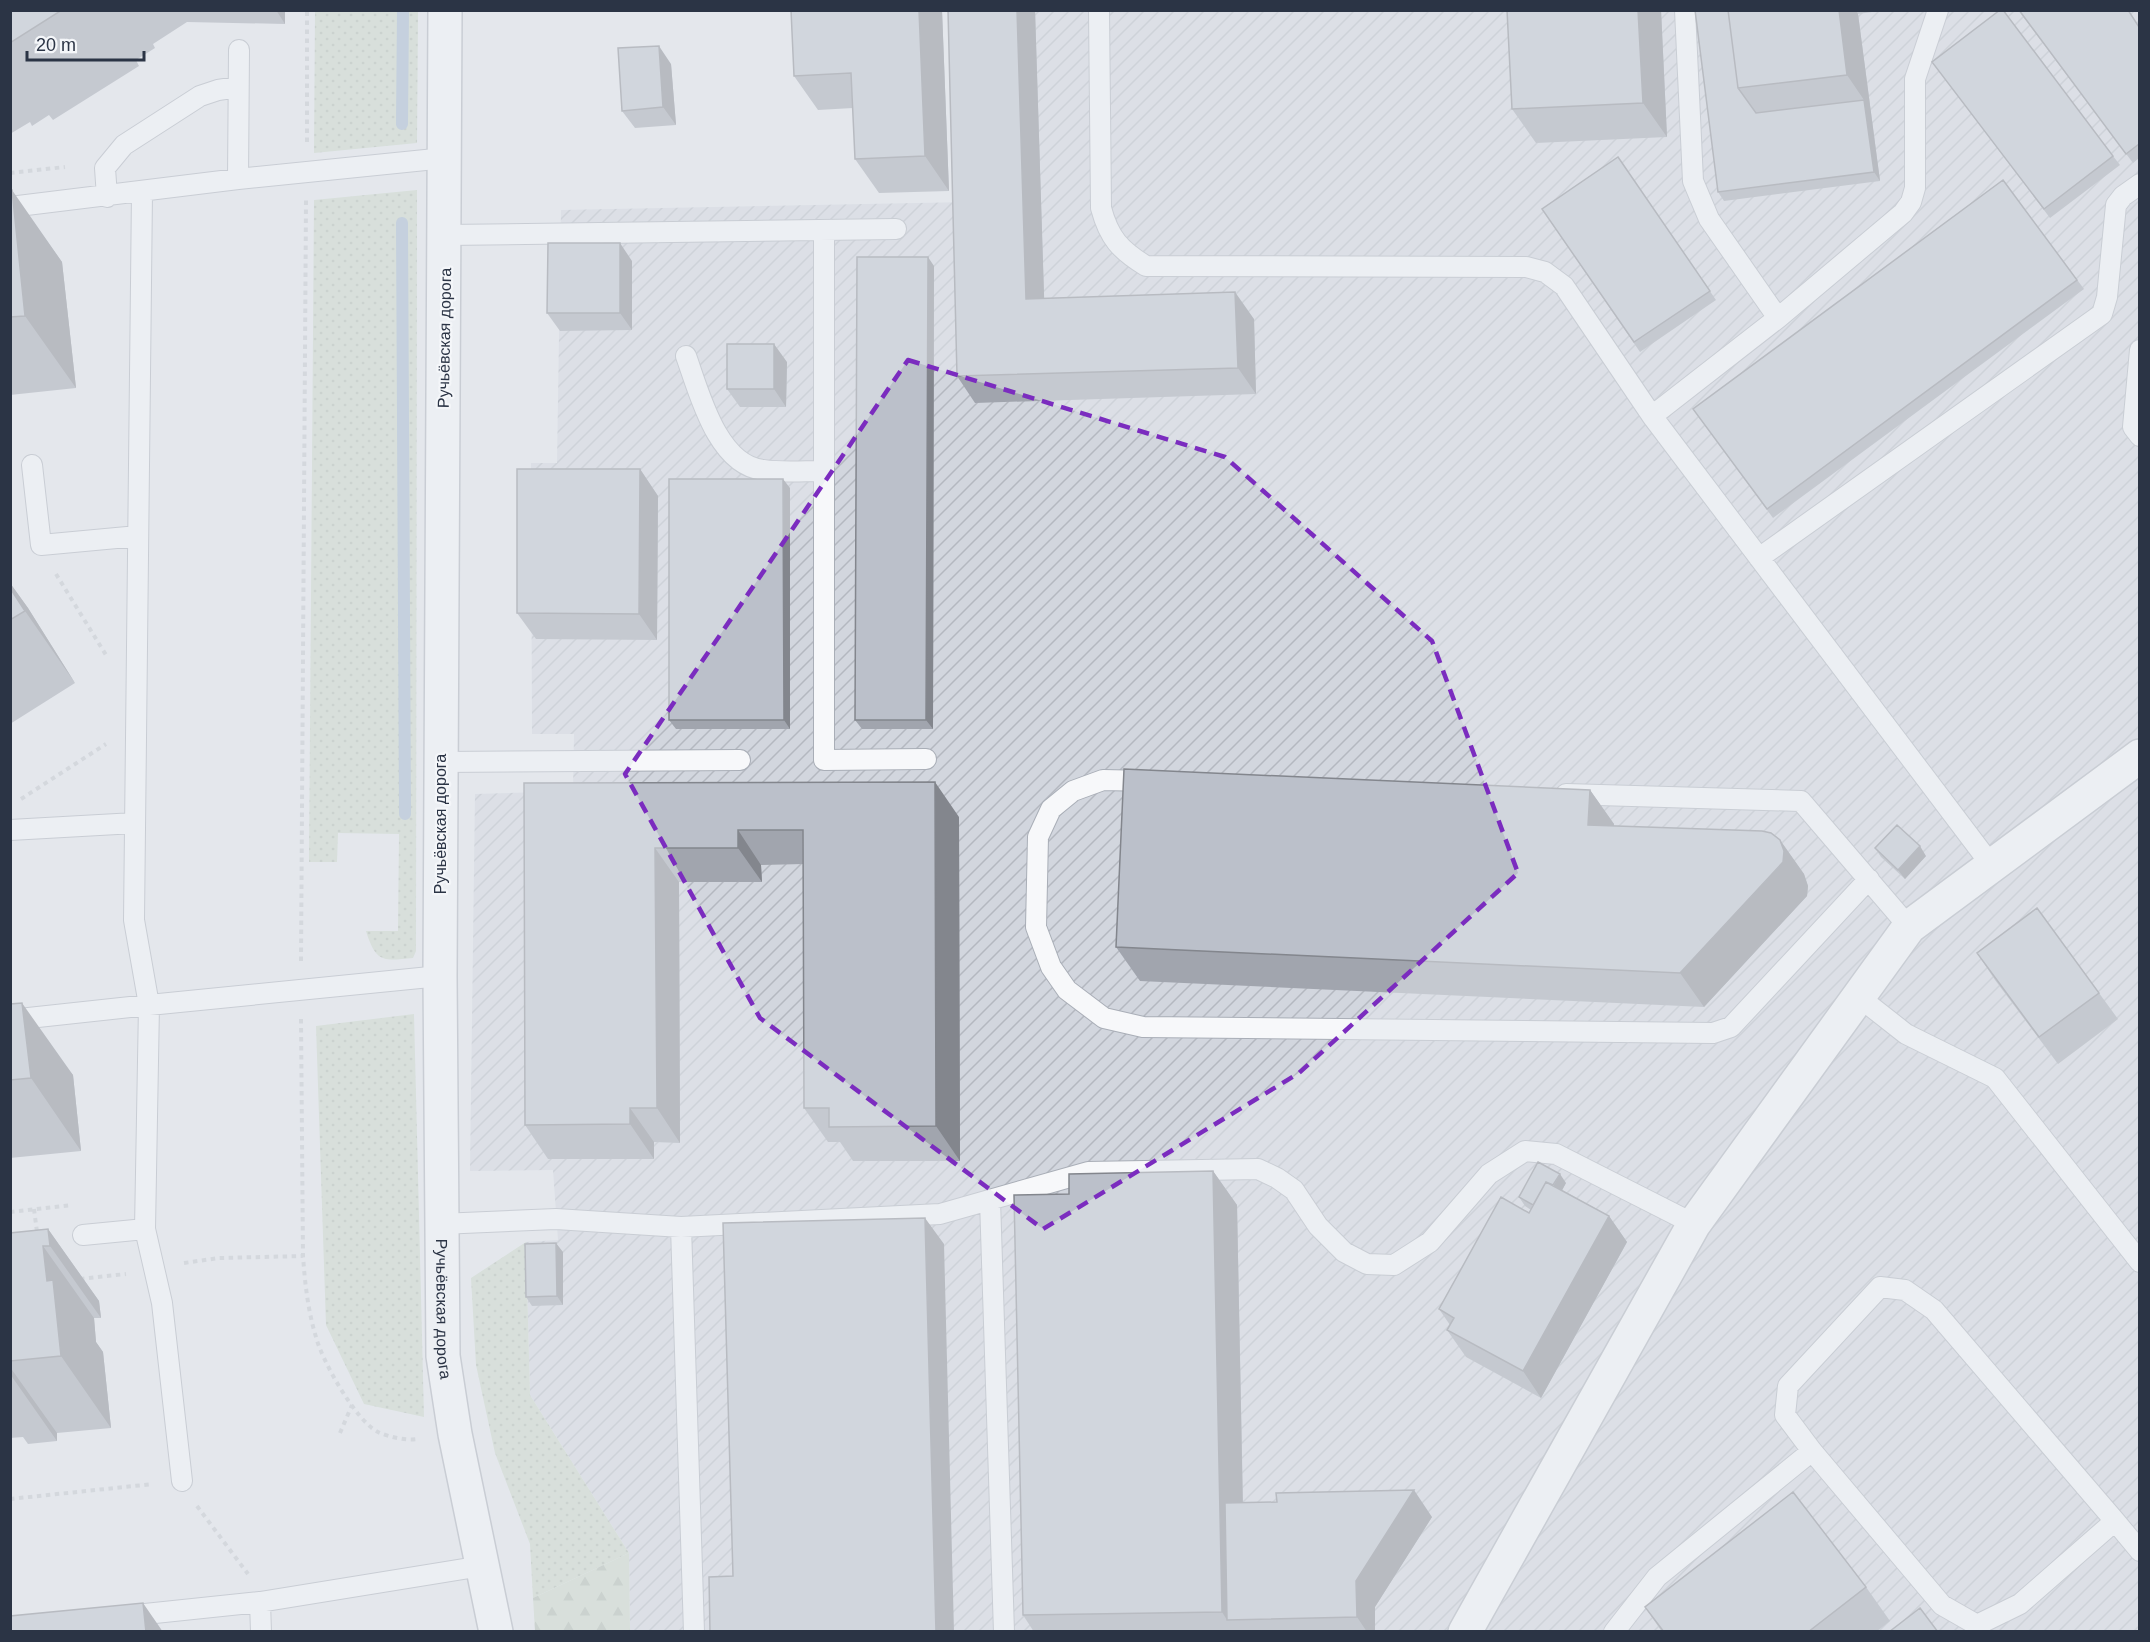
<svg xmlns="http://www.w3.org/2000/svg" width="2150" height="1642" font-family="Helvetica,sans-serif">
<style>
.industrial{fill:url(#industrial-furrows)}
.grass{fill:url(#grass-dots)}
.forest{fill:url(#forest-firs)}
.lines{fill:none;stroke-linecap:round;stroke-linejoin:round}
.stream{stroke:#9fb4cc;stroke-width:12}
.lane-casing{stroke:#a9aeb7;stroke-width:22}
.street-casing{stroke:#a9aeb7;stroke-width:36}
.path{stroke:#c2c5cb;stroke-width:4;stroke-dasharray:4.5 4.5;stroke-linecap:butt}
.lane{stroke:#f7f8fa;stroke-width:20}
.street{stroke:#f7f8fa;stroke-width:33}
.wall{fill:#a1a5ae}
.shaded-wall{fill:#83868d}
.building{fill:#bbc0ca;stroke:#83868d;stroke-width:1.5}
.marked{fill:none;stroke:#7b2cbf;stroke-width:4.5;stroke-dasharray:12 8;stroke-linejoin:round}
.labels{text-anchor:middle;stroke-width:4.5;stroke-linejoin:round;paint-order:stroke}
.street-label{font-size:16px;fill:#2b3445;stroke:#f4f6f9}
</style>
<defs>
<pattern id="industrial-furrows" width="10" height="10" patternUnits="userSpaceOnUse" patternTransform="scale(1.5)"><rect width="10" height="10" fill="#d2d6de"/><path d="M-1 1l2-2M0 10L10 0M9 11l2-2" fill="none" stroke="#b4b8c0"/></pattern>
<pattern id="grass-dots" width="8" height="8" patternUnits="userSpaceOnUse" patternTransform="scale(1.5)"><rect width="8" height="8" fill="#c9d6c5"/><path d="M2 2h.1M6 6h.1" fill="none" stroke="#adb8ab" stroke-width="1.8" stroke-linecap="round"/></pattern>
<pattern id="forest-firs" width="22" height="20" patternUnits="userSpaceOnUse" patternTransform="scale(1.5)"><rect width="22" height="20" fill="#c9d6c5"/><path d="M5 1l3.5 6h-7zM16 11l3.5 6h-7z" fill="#adb8ab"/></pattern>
</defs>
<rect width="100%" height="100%" fill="#e4e7ec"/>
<path class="industrial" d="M965,11H2139V1631H630L629,1553L530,1395L526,1242L558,1240L553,1170L470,1171L475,794L573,791L574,734H532L531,463H557L561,210L968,202Z"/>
<path class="grass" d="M315,11H418L417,143L314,153Z
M417,190L416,951L413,958C383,961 376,963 366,931H398L399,834L338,833L337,862H309L314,200Z
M414,1014L424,1417L364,1404L326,1325L316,1026Z
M526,1242L530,1395L629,1553L533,1598L530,1544L495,1453L476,1365L471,1278Z"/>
<path class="forest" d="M629,1553L630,1631H535L533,1598Z"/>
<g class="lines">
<path class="stream" d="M402,124L403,10
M402,223L405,814"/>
<defs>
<path id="lane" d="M1099,10L1101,208C1109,238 1120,250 1146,266L1526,267L1545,272L1564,286L1652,416L1992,866
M1685,10L1693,181L1709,219L1778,318
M238,179L239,50
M107,197L105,168L124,145L200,96L218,90L238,87
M10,207L238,179L445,158
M824,231V760L926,759
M445,235L896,229
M2140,350L2133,427L2140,436
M686,356C699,392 717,465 763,470C782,473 804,471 823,471
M1652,416L1778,318L1903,213L1911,202L1915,188V79L1938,10
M32,465L41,545L138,536
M1759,558L2102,314L2107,297L2116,205L2123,196L2140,184
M441,762L740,760
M1149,781L1103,780L1073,791L1051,809L1038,837L1036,927L1051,967L1067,990L1104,1018L1143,1027L1713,1033L1731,1027L1869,879
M1566,794L1801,801L1909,927
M10,830L135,823
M1859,997L1906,1034L1995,1078L2140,1262
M10,1020L149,1005L134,920L142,192
M990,1200L1004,1632
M440,1224L556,1219L681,1227L940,1214L1088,1172L1258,1169L1277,1178L1294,1190L1318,1226L1344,1252L1367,1264L1394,1265L1430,1242L1489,1174L1525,1151L1556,1154L1694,1224
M681,1227L694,1632
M83,1235L145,1229
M182,1481L162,1303L145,1229L149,1005L440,976
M2115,1521L2020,1604L1977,1625L1942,1605L1812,1451L1785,1415L1788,1386L1880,1287L1905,1290L1934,1310L2115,1521L2140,1551
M260,1602L261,1632
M126,1616L260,1602L482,1566
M1614,1632L1657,1577L1812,1451"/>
<g id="street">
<path id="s1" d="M445,10L440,976L443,1356L455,1434L496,1632"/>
<path d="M1465,1632L1694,1224L1909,927L2140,756"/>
</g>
</defs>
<use href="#lane" class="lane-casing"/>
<use href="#street" class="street-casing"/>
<path class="path" d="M307,142V10
M10,173L65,167
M56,574L106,655
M21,799L106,744
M301,961L306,200
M301,1019L303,1256C305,1284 308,1311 316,1337C322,1361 356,1421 378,1432C388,1437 407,1441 418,1439
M34,1209L37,1232
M10,1212L72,1205
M184,1263L219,1258L303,1256
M80,1279L126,1274
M340,1433L352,1405
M10,1499L153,1484
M197,1506L248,1574"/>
<use href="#lane" class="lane"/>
<use href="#street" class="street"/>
</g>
<path class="wall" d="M10,10H285V24L187,22L153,44L155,48L136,60L139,66L53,120L49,115L32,126L30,122L10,134Z
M791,10H942L949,191L879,193L855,159L853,108L818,110L794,76Z
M948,10H1035L1044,298L1254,319L1256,394L975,403L957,376Z
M1507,10H1661L1667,137L1536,143L1512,109Z
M1695,10H1886L1858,14L1880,181L1724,201L1718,192Z
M2018,10L2139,27V158L2133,163Z
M671,64L676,125L635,128L622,111Z
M1939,71L2113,156L2120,165L2050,218Z
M1618,157L1716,300L1640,352L1542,209Z
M2003,180L2084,289L1773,518L1693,409Z
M10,190L62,262L76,388L10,395Z
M632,261V330L560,331L547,313Z
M934,266L933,729H862L855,720Z
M787,362L786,407H740L727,389Z
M640,469L658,496L657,640L536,639L517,613Z
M790,488V729H676L669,720Z
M10,583L28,608L75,683L10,724Z
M524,783L959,817L960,1161H853L840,1142H828L804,1108L803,864L761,865L762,882H679L680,1143L654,1142V1159H548L525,1125Z
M1590,790L1614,824V826L1780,840L1804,874L1808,886L1807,896L1704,1007L1140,981L1116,947Z
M1875,848L1926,856L1905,879L1881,857Z
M1977,953L2099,993L2118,1019L2058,1064L1995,980Z
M10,1004L73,1075L81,1151L10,1158Z
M1213,1171L1237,1205L1243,1503L1432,1517L1375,1607V1632H1034L1023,1615Z
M1566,1183L1562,1190L1609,1216L1627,1242L1541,1398L1466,1357L1447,1330L1450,1325L1439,1309L1529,1213L1531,1210L1525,1206L1519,1197Z
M48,1229L99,1301L101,1318H94L96,1342L103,1352L111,1428L57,1433V1441L28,1444L23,1437L10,1438V1233Z
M563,1252V1305L532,1306L526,1297Z
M1866,1587L1890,1621L1876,1632H1662L1645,1607Z"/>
<path class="shaded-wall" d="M276,10H285V24Z
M919,10H942L949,191L925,156Z
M1017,10H1035L1045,325L1026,299Z
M1638,10H1661L1667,137L1643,103Z
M1839,10H1856L1858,14L1880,181L1874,172L1864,100L1847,75Z
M659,46L671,64L676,125L663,107Z
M12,190L62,262L76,388L25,316Z
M620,243L632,261V330L620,313Z
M928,257L934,266L933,729L926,720Z
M1235,292L1254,319L1256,394L1238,368Z
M774,344L787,362L786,407L774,389Z
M640,469L658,496L657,640L639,614Z
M783,479L790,488V729L784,720Z
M10,583L28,608L75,683L25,611L10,588Z
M935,782L959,817L960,1161L936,1126Z
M1590,790L1614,824L1612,860L1588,825Z
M738,830L761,865L762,882L738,848Z
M1780,840L1804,874L1808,886L1807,896L1704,1007L1680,973Z
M1920,846L1926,856L1905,879L1898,870Z
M655,848L679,882L680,1143L657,1108Z
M22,1003L73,1075L81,1151L31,1078Z
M630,1108L654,1142V1159L630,1124Z
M1213,1171L1237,1205L1245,1619L1227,1620L1222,1612Z
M1560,1174L1566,1183L1547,1218L1540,1209Z
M1609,1216L1627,1242L1541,1398L1523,1371Z
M925,1218L944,1244L954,1632H936Z
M48,1229L99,1301L101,1318L50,1246Z
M556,1243L563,1252V1305L557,1296Z
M43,1246L94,1318L96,1342L103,1352L111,1428L61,1356L47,1281Z
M10,1367L57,1433V1441L10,1374Z
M1414,1490L1432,1517L1375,1607V1632H1367L1357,1617L1356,1581Z
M143,1603L163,1632H146Z"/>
<path class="building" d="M10,10H62L10,43Z
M791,10H919L925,156L855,159L851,73L794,76Z
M948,10H1017L1026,299L1235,292L1238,368L957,376Z
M1507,10H1638L1643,103L1512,109Z
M1695,10H1728L1738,88L1756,113L1864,100L1874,172L1718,192Z
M1728,10H1839L1847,75L1738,88Z
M2000,10H2003L2113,156L2044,209L1932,62Z
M2019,10H2128L2139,27V144L2126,154Z
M659,46L663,107L622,111L618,48Z
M1618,157L1710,291L1634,342L1542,209Z
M2003,180L2077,280L1767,509L1693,409Z
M10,190H12L25,316L10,317Z
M548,243H620V313H547Z
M857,257H928L926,720H855Z
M727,344H774V389H727Z
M517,469H640L639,614L517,613Z
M669,479H783L784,720H669Z
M10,588L25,611L10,620Z
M1124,769L1590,790L1588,825L1762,831L1771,833L1780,840L1784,851L1783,862L1680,973L1116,947Z
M935,782L936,1126L829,1127V1108H804L803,830H738V848H655L657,1108H630V1124L525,1125L524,783Z
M1897,825L1920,846L1898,870L1875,848Z
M2037,908L2099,993L2039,1037L1977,953Z
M22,1003L31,1078L10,1080V1004Z
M1538,1162L1560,1174L1553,1185L1546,1182L1533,1205L1519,1197Z
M1213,1171L1222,1612L1023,1615L1014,1195L1069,1194V1174Z
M1546,1182L1609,1216L1523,1371L1447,1330L1454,1318L1439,1309L1501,1197L1529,1213Z
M925,1218L936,1632H710L709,1577L733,1576L723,1223Z
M48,1229L50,1246H43L47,1281L53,1280L61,1356L10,1361V1233Z
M556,1243L557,1296L526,1297L525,1244Z
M1414,1490L1356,1581L1357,1617L1227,1620L1225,1503L1277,1502L1276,1493Z
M1793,1492L1866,1587L1808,1632H1664L1645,1607Z
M143,1603L146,1632H10V1616Z
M1920,1608L1938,1632H1889Z"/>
<path d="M0 0H2150V1642H0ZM908,360L1225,457L1432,641L1518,873L1299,1073L1043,1229L760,1018L625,774Z" fill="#e4e7ec" fill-opacity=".55" fill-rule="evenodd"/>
<path class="marked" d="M908,360L1225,457L1432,641L1518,873L1299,1073L1043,1229L760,1018L625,774Z"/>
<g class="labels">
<g class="street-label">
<text transform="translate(444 338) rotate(-89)" y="6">Ручьёвская дорога</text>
<text transform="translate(440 824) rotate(-90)" y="6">Ручьёвская дорога</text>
<text dy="6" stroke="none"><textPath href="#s1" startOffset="1299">Ручьёвская дорога</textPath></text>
</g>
</g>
<rect width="2150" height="1642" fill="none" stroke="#2b3445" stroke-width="24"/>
<path d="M27 51v9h117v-9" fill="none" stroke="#2b3445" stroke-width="3"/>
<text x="36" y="51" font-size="18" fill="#2b3445" stroke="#f4f6f9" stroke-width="4.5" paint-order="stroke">20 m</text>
</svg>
